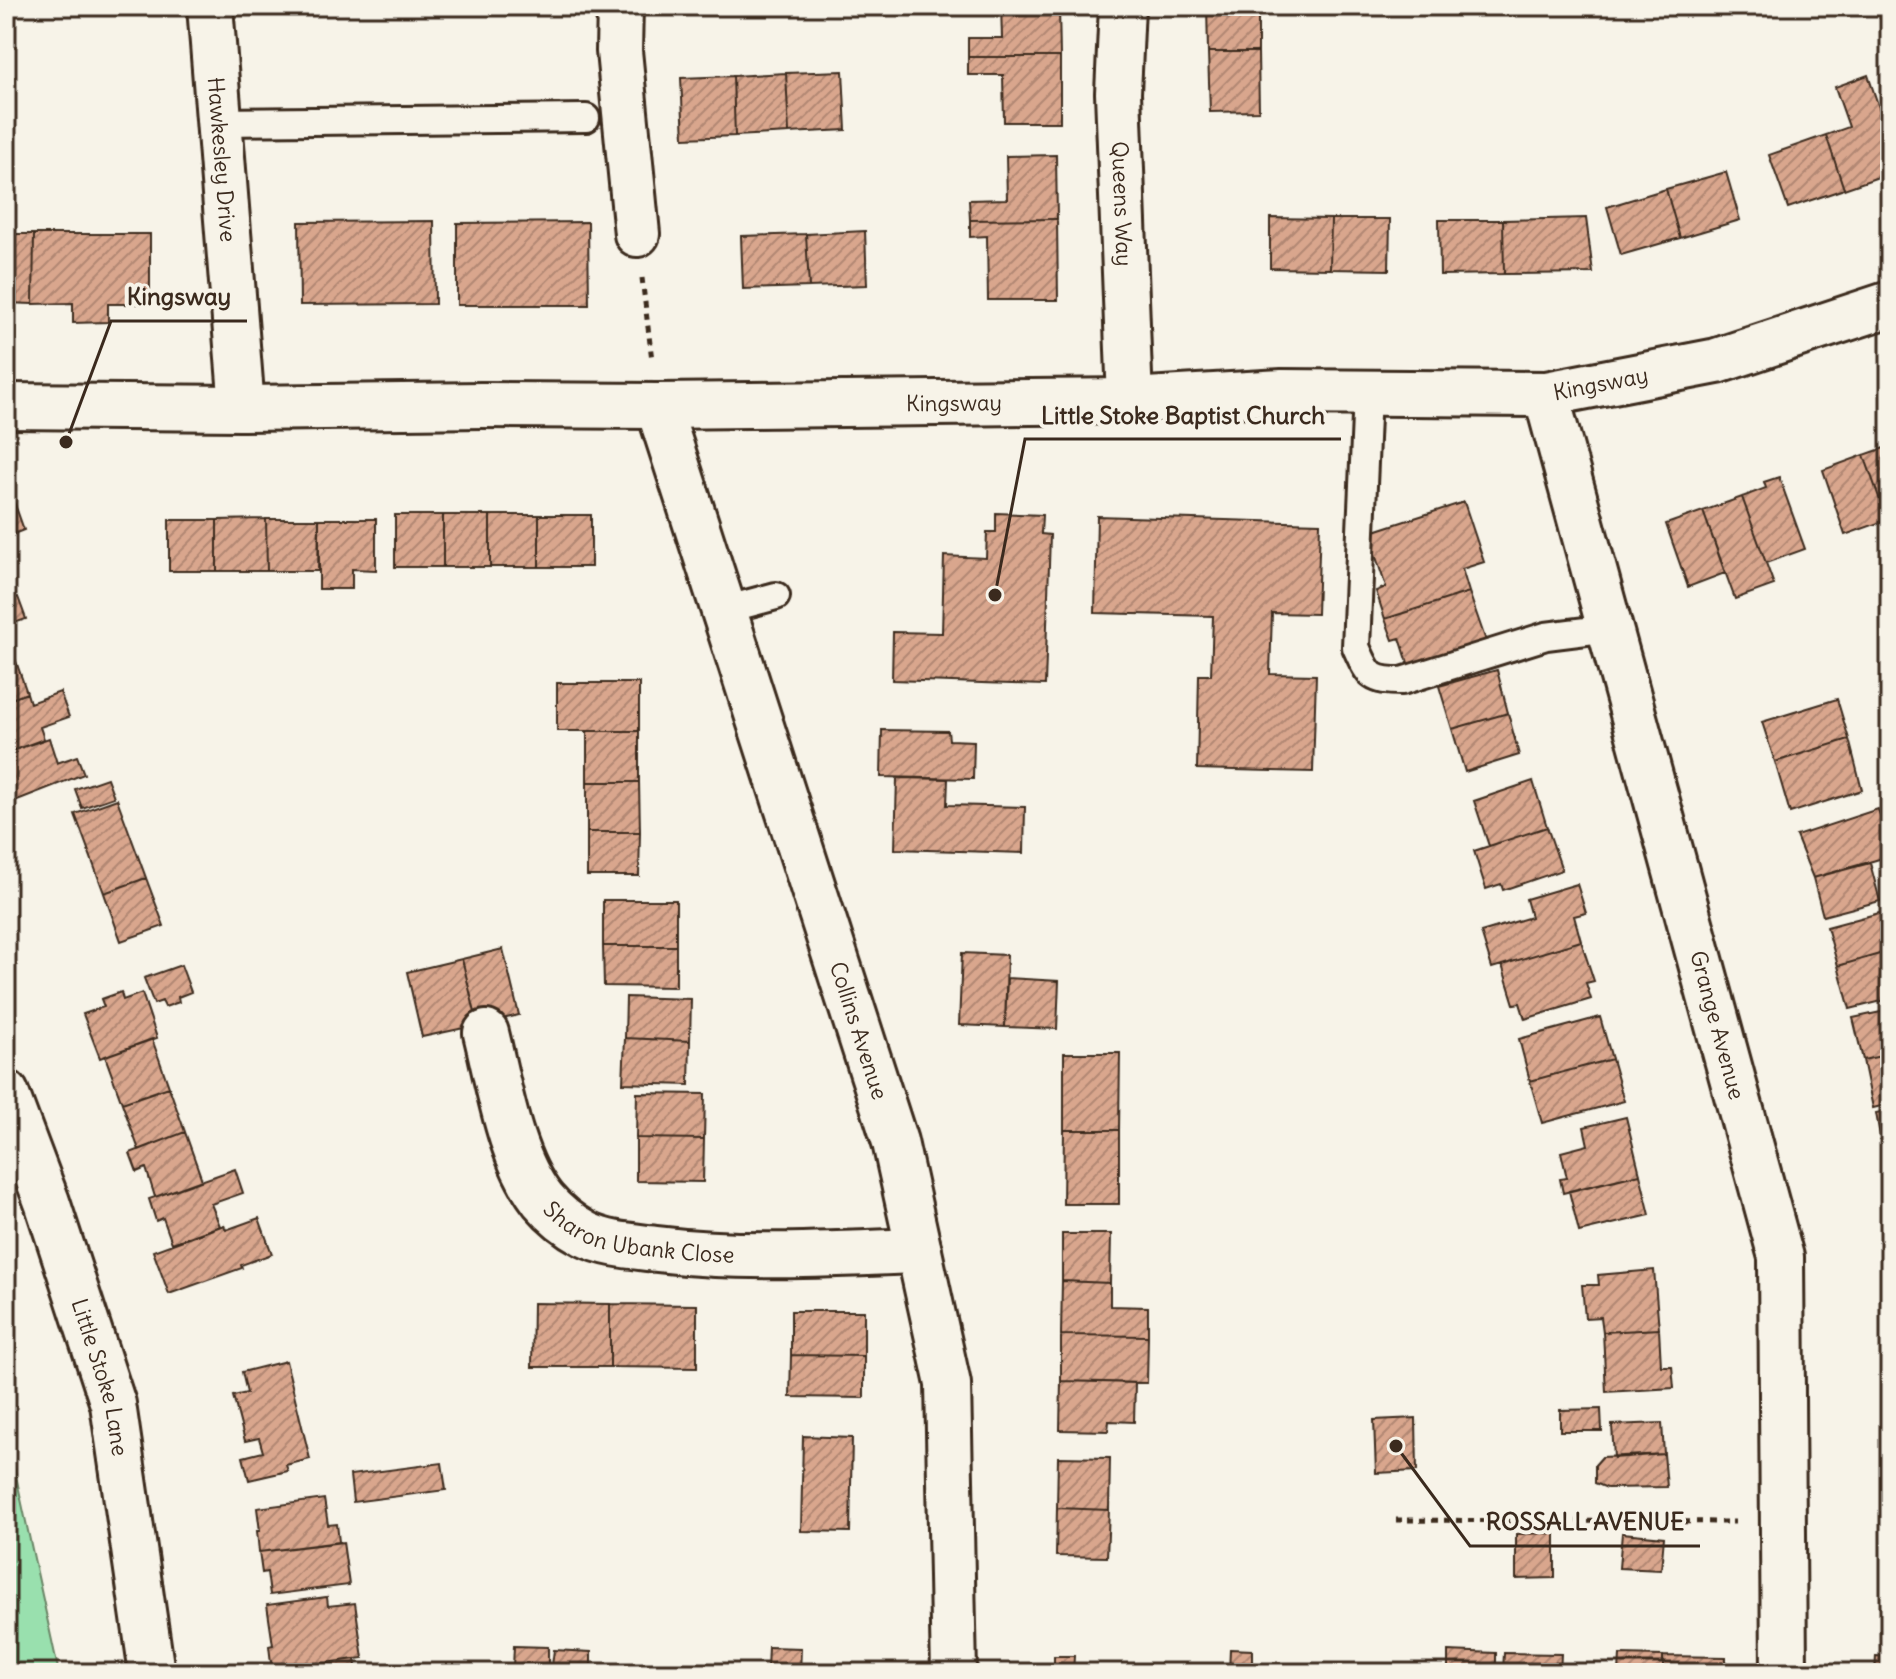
<svg xmlns="http://www.w3.org/2000/svg" width="1896" height="1679" font-family="Delius,sans-serif">
<style>
.park{fill:#99e0ae;stroke:#6a8566;stroke-width:2}
.building{fill:url(#building-hatch);stroke:#3b2a1e;stroke-width:2}
.lines{fill:none;stroke-linecap:round;stroke-linejoin:round}
.lane-casing{stroke:#3b2a1e;stroke-width:32}
.street-casing{stroke:#3b2a1e;stroke-width:50}
.secondary-casing{stroke:#3b2a1e;stroke-width:50}
.path{stroke:#3b2a1e;stroke-width:5;stroke-dasharray:6 6;stroke-linecap:butt}
.lane{stroke:#f7f3e8;stroke-width:26}
.street{stroke:#f7f3e8;stroke-width:44}
.secondary{stroke:#f7f3e8;stroke-width:44}
.labels{text-anchor:middle;stroke-width:8;stroke-linejoin:round;paint-order:stroke}
.street-label{font-size:22px;fill:#3b2a1e;stroke:#f7f3e8}
.leader{fill:none;stroke:#3b2a1e;stroke-width:3}
.callout-dot{fill:#3b2a1e;stroke:#f7f3e8;stroke-width:3}
.callout-label{font-size:24px;text-anchor:middle;font-weight:bold;fill:#3b2a1e;stroke:#f7f3e8;stroke-width:8;stroke-linejoin:round;paint-order:stroke}
</style>
<defs>
<pattern id="building-hatch" width="6" height="6" patternUnits="userSpaceOnUse" patternTransform="scale(2)"><rect width="6" height="6" fill="#d9a68d"/><path d="M-1 1l2-2M0 6l6-6M5 7l2-2" fill="none" stroke="#b18773"/></pattern>
</defs>
<rect width="100%" height="100%" fill="#f7f3e8"/>
<filter id="ink" filterUnits="userSpaceOnUse"><feTurbulence type="fractalNoise" baseFrequency=".0125" numOctaves="2"/><feDisplacementMap in="SourceGraphic" scale="16" xChannelSelector="R" yChannelSelector="G"/><feConvolveMatrix kernelMatrix="1 2 1 2 8 2 1 2 1" color-interpolation-filters="sRGB"/></filter>
<g filter="url(#ink)">
<path class="park" d="M6,1435L9,1444L59,1673H6Z"/>
<path class="building" d="M1001,6H1059L1060,57H968V38H1002Z
M1207,6H1258V52H1208Z
M1208,52H1258L1259,111L1210,112Z
M968,57H1060V122H1004L1003,75H968Z
M843,71L846,130L789,133L786,73Z
M786,73L789,133L735,136L733,76Z
M1868,75L1890,140V173L1844,189L1826,135L1849,127L1835,87Z
M733,76L735,136L684,138L681,78Z
M1890,112V140L1882,115Z
M1826,135L1844,189L1788,208L1769,155Z
M1056,155L1057,219L970,220L969,200L1007,199L1006,156Z
M1726,172L1740,220L1680,238L1666,189Z
M1666,189L1680,238L1621,255L1607,207Z
M1270,218L1331,219L1330,269L1270,268Z
M1586,218L1593,273L1504,274L1503,220Z
M1057,219L1058,300H988L987,236L970,237V220Z
M1331,219H1390L1389,270L1330,269Z
M1439,220H1503L1504,274L1440,275Z
M434,221L435,304L300,305L299,222Z
M588,222L589,305H457V223Z
M865,231L867,285L809,287L806,234Z
M6,234H34L33,304L6,303Z
M34,234H150V304H108V322L73,323V303L33,304Z
M806,234L809,287L743,289L741,236Z
M1890,446V519L1887,520L1864,455Z
M1864,455L1887,520L1845,535L1823,470Z
M1779,477L1805,549L1766,563L1742,497L1766,488L1764,482Z
M12,496L24,530L6,537V499Z
M1742,497L1774,585L1735,599L1703,511Z
M1464,502L1484,562L1462,569L1469,592L1385,619L1376,591L1386,587L1368,533Z
M1703,511L1725,573L1688,587L1666,524Z
M996,513L1042,515L1041,534L1050,535L1045,685L892,680L893,632L942,633L944,556L986,558L987,532H996Z
M395,515H443V567H395Z
M443,515H490V567H443Z
M490,515H539V567H490Z
M539,515H591V567H539Z
M1097,516L1320,523L1317,614L1272,613L1270,674L1316,675L1313,772L1197,769L1199,675H1211L1213,616L1095,613Z
M266,519H319L318,571H267Z
M266,519L267,571H217V520Z
M319,519H376V570L352,569V589H319Z
M169,520H217V571H169Z
M1469,592L1486,641L1409,666L1400,638L1393,640L1385,619Z
M18,597L26,619L6,626V601Z
M11,647L27,693L6,701V649Z
M1497,670L1508,713L1452,729L1439,686Z
M557,683H639V731H557Z
M60,692L69,717L40,727L44,739L6,753V701L27,693L30,703Z
M1837,699L1849,739L1775,762L1762,722Z
M1508,713L1519,755L1465,772L1452,729Z
M882,730L948,731L949,740L974,741L973,779L881,777Z
M587,731H639V782H587Z
M49,738L57,763L77,756L84,774L7,804L6,753Z
M1849,739L1862,790L1790,813L1775,762Z
M107,778L114,797L82,808L75,789Z
M897,778L948,779L947,805L1025,807L1024,853L895,849Z
M1533,781L1547,827L1489,846L1474,801Z
M587,782H639L640,832H587Z
M117,799L146,878L104,893L75,814Z
M1878,809L1890,846V856L1813,878L1796,836Z
M1547,827L1562,870L1503,890L1501,884L1486,889L1474,851Z
M587,832H640L639,876H587Z
M1870,863L1880,901L1823,916L1813,878Z
M146,878L164,926L121,941L104,893Z
M1577,884L1586,913L1574,916L1581,941L1492,968L1481,932L1531,917L1526,899Z
M603,900H676V946H603Z
M1883,912L1890,938V951L1838,966L1827,927Z
M1581,941L1594,981L1586,983L1591,999L1525,1019L1520,1003L1514,1004L1502,965Z
M603,946H676V987L604,986Z
M503,949L519,1015L478,1025L462,959Z
M1890,951V999L1850,1009L1838,966Z
M962,953L1007,955L1005,1027L959,1025Z
M462,959L478,1025L422,1037L407,972Z
M181,965L191,992L178,997L179,1002L165,1007L162,1001L154,1004L144,978Z
M1007,978L1059,981L1057,1029L1005,1027Z
M121,992L123,1000L142,993L157,1038L100,1058L83,1014L104,1007L101,999Z
M626,997L691,999L690,1041L625,1038Z
M1890,1010V1054L1863,1060L1853,1018Z
M1600,1017L1612,1059L1530,1081L1519,1039Z
M625,1038L690,1041L689,1085L623,1083Z
M152,1039L169,1087L122,1103L105,1056Z
M1064,1053H1120L1119,1130H1064Z
M1890,1054V1104L1873,1108L1863,1060Z
M1612,1059L1624,1101L1542,1123L1530,1081Z
M169,1087L185,1132L139,1150L122,1103Z
M637,1093L705,1094L704,1139L636,1138Z
M1890,1110V1152L1883,1153L1876,1113Z
M1626,1117L1640,1174L1563,1193L1560,1179L1567,1178L1561,1152L1588,1145L1584,1127Z
M1064,1130H1119V1204H1063Z
M185,1132L202,1180L155,1197L146,1168L137,1172L130,1153Z
M636,1138L704,1139L703,1182L636,1181Z
M1890,1152V1191L1883,1153Z
M235,1169L243,1193L211,1204L220,1226L172,1243L163,1218L156,1221L149,1199Z
M1640,1174L1650,1215L1579,1232L1569,1191Z
M259,1218L272,1254L241,1265L242,1268L169,1294L153,1251L224,1225L226,1230Z
M1062,1234H1111L1110,1283L1062,1281Z
M1654,1270L1659,1329L1603,1332L1601,1317L1585,1318L1582,1285H1599L1598,1275Z
M1062,1281L1110,1283V1306L1148,1307V1336L1061,1335Z
M533,1303L610,1304V1367H532Z
M610,1304L697,1305V1368L610,1367Z
M791,1311H864V1356L791,1355Z
M1659,1329L1661,1366H1672L1674,1388L1606,1392L1603,1332Z
M1061,1335L1148,1336L1147,1383L1061,1381Z
M791,1355L864,1356V1398L790,1397Z
M286,1361L310,1459L286,1465L288,1471L249,1480L243,1457L263,1452L259,1438L245,1441L233,1396L247,1393L242,1372Z
M1061,1381L1135,1383L1134,1422L1109,1421L1108,1431L1060,1430Z
M1601,1409L1602,1431H1560V1410Z
M1416,1418L1417,1471L1376,1473L1374,1420Z
M1662,1423L1664,1454L1614,1458L1612,1425Z
M803,1436L852,1438L850,1532L801,1531Z
M1664,1454L1667,1487L1607,1488L1595,1483V1465L1602,1457Z
M1058,1457L1110,1458L1109,1510L1057,1508Z
M442,1463L446,1490L353,1502L350,1475Z
M324,1499L328,1525L337,1524L339,1542L259,1552L257,1531H260L257,1508Z
M1057,1508L1109,1510L1107,1557L1056,1556Z
M1555,1533V1578L1516,1579V1534Z
M1622,1533L1664,1537L1661,1570L1619,1568Z
M343,1542L349,1585L270,1595L267,1572L262,1573L259,1552Z
M327,1597L328,1606L355,1603L363,1658L272,1671L269,1646L273,1645L267,1605Z
M514,1646L548,1647V1668H551V1673H506V1667H513Z
M768,1647L801,1648L800,1673H757V1669H767Z
M1230,1649L1252,1650V1673H1229Z
M554,1650L591,1652V1670H602V1673H551Z
M1448,1651L1496,1653V1673H1448Z
M1504,1653L1561,1654L1560,1673H1496L1503,1671Z
M1620,1655L1663,1656V1673H1619Z
M1054,1656H1074L1073,1673H1054Z
M1663,1656L1726,1657V1673H1663Z
M1876,1656L1890,1657V1673H1875Z
M355,1659L357,1673H273L272,1671Z
M632,1666L676,1668V1673H632Z
M676,1668L729,1670V1673H676Z"/>
<g class="lines">
<defs>
<path id="lane" d="M219,122L586,118
M1367,393L1356,647C1369,675 1369,681 1402,681L1546,636L1610,628
M724,610L776,596"/>
<g id="street">
<path id="s1" d="M210,6L242,408"/>
<path d="M620,6L619,51L637,234"/>
<path id="s2" d="M1122,6L1118,93L1130,401"/>
<path id="s3" d="M1546,394L1781,1257L1784,1673"/>
<path id="s4" d="M6,406L242,408L482,405L658,406L1130,401L1282,392L1546,394L1717,361L1890,304"/>
<path id="s5" d="M658,406L895,1142L948,1384L954,1673"/>
<path id="s6" d="M486,1033C499,1085 509,1157 543,1200C554,1213 570,1226 585,1234C607,1245 633,1246 657,1249C745,1260 831,1254 919,1251"/>
</g>
<g id="secondary">
<path id="s7" d="M6,1093L47,1202L113,1404L152,1673"/>
</g>
</defs>
<use href="#lane" class="lane-casing"/>
<use href="#street" class="street-casing"/>
<use href="#secondary" class="secondary-casing"/>
<path class="path" d="M642,278L652,360
M1396,1520L1735,1522"/>
<use href="#lane" class="lane"/>
<use href="#street" class="street"/>
<use href="#secondary" class="secondary"/>
</g>
</g>
<g class="labels">
<g class="street-label">
<text dy="8" stroke="none"><textPath href="#s1" startOffset="154">Hawkesley Drive</textPath></text>
<text dy="8" stroke="none"><textPath href="#s2" startOffset="198">Queens Way</textPath></text>
<text dy="8" stroke="none"><textPath href="#s4" startOffset="1596">Kingsway</textPath></text>
<text dy="8" stroke="none"><textPath href="#s4" startOffset="948">Kingsway</textPath></text>
<text dy="8" stroke="none"><textPath href="#s3" startOffset="654">Grange Avenue</textPath></text>
<text dy="8" stroke="none"><textPath href="#s5" startOffset="656">Collins Avenue</textPath></text>
<text dy="8" stroke="none"><textPath href="#s6" startOffset="284">Sharon Ubank Close</textPath></text>
<text dy="8" stroke="none"><textPath href="#s7" startOffset="300">Little Stoke Lane</textPath></text>
</g>
</g>
<path class="leader" d="M66 442L111 321H247M995 595L1025 439H1341M1396 1446L1470 1546H1700"/>
<g class="callout-dot">
<circle cx="66" cy="442" r="8"/>
<circle cx="995" cy="595" r="8"/>
<circle cx="1396" cy="1446" r="8"/>
</g>
<g class="callout-label">
<text x="179" y="305">Kingsway</text>
<text x="1183" y="424">Little Stoke Baptist Church</text>
<text x="1585" y="1530">ROSSALL AVENUE</text>
</g>
<rect width="1896" height="1679" fill="none" stroke="#f7f3e8" stroke-width="32"/>
<rect x="16" y="16" width="1864" height="1647" fill="none" stroke="#3b2a1e" stroke-width="3" filter="url(#ink)"/>
</svg>
